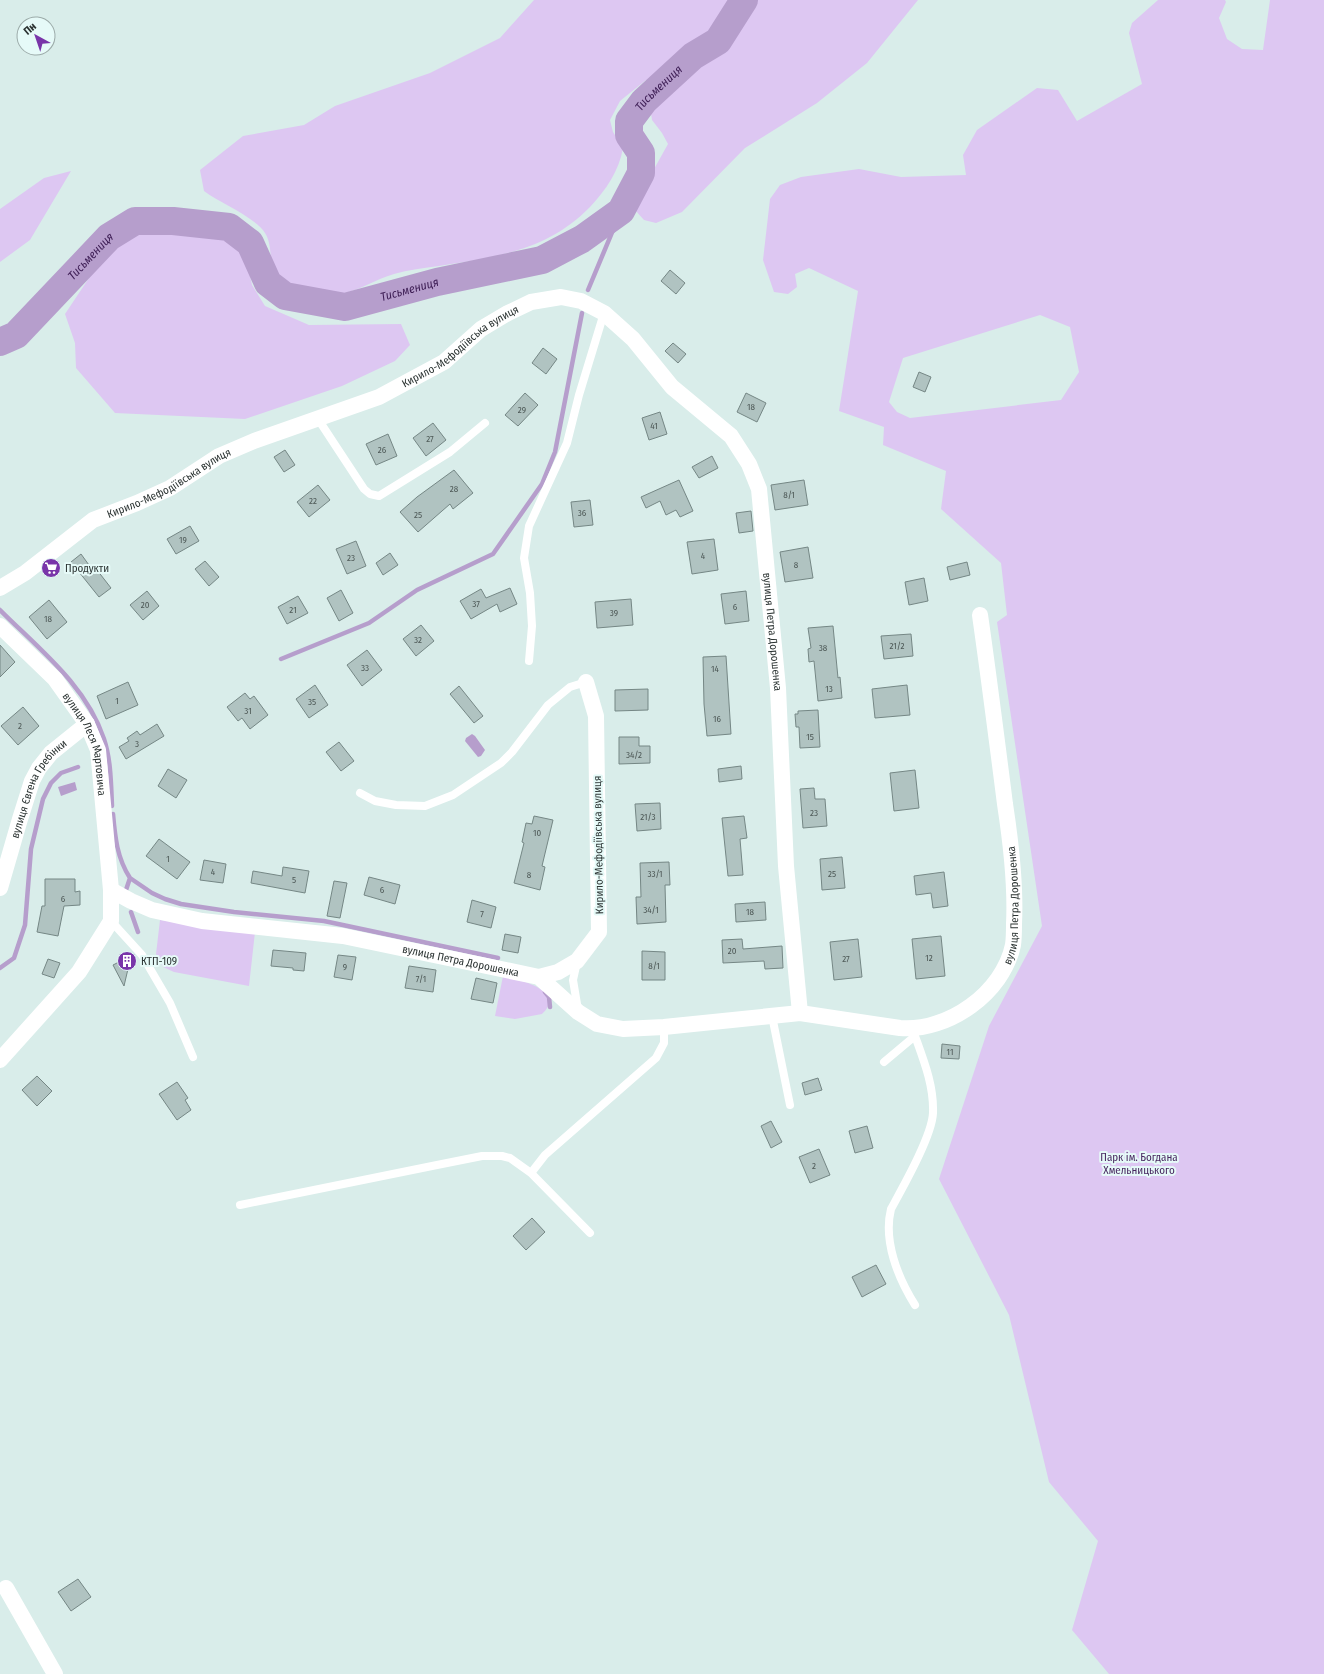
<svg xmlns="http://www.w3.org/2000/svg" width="1324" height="1674" font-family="'Fira Sans Condensed',sans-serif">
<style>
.green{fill:#ddc7f2;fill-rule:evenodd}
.water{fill:#b69ecc}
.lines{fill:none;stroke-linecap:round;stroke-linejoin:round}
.stream{stroke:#b69ecc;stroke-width:4.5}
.river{stroke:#b69ecc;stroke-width:28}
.building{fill:#b0c3c1;stroke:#758785}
.service{stroke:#fff;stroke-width:8}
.minor{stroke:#fff;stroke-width:16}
.labels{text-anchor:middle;stroke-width:4;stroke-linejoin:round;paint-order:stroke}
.number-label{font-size:9px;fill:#4d5856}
.street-label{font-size:11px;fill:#2c3433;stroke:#e6faf8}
.poi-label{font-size:11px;fill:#2c3433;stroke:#e6faf8;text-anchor:start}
.park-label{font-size:11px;fill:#482860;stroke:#e6faf8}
.water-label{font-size:12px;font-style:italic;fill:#3c1c53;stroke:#e6faf8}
</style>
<rect width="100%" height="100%" fill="#d9edea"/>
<path class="green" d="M534,0H918L867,63L817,103L745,148L682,212L656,223L644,220L635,210L649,178L668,144L662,133L652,120L646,80L620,101L610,120L613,132L623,148C619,171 606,190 590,207C547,251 496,257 439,266C424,268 408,270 394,274C376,279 359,291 340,294C332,295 321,293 313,292C305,291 294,290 286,287C264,277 276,250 265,233C255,217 220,203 204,191L200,170L243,136L304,125L335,106L430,73L500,38Z
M1158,0H1225L1226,2L1219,18L1227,39L1242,49L1263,50L1270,0H1324V1674H1109L1072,1630L1098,1541L1049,1482L1009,1315L939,1179L989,1026L1042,926L997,622L1007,615L1001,563L941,509L946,471L883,445L884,427L839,411L858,291L809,268L795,274L797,287L788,294L774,292L763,260L770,199L780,185L801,177L859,169L901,177L966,175L963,155L977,130L1037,88L1058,90L1077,121L1142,84L1129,33L1132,23ZM1040,315L1070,327L1079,372L1061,400L910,418L897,412L889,402L903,358Z
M71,171L30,240L0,262V209L44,178Z
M143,233H178L230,238L245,252L252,285L265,306L309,325L401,324L410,345L395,361L342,386L245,419L115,413L76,368L75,343L65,314L95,269L126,240Z
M160,920L255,932L249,986L174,972L163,967L156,954Z
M503,976C515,979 554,986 548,1006C547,1009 544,1012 542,1014L515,1019L495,1016Z"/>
<path class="water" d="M472,734L475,736L485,750L481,756L478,757L465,741L466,738Z
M75,782L77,790L61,796L58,787Z"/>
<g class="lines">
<path class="stream" d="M588,290L621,211
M0,610C39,649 86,685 104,739C111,760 111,784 112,806
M281,659L369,623L417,590L493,554L542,484L555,452L582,313
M113,814C115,837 117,858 130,878L126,890
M130,878L152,893L165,899L181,904L234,912L324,921L498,958
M131,912L138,932
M0,968L14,958L25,925L31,849L43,799L51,783L61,773L78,767
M545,992L549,997L550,1007"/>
<path class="river" id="s1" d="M0,342L16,335L109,237L135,221H173L229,227L250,243L268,283L285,296L345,307L437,282L542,260L582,239L621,211L641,173V153L629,135V121L644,101L693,56L718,41L744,0"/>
</g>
<path class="building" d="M670,270L685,283L676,294L661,281Z
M673,343L686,354L678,363L665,351Z
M543,348L557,359L546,374L532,363Z
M919,372L931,377L925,392L913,387Z
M525,393L538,405L518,426L505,415Z
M746,393L766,403L757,422L737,412Z
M660,412L667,434L649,440L642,418Z
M433,423L446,440L426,456L413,438Z
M388,434L397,456L376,465L366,444Z
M285,450L295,465L284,472L274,457Z
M712,456L718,468L699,478L692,467Z
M454,470L473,493L453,509L450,504L418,532L400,512L417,497Z
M679,480L693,511L680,517L676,510L666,515L660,501L646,508L641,497Z
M804,480L808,505L775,510L771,485Z
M318,485L330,500L309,517L297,502Z
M590,500L593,525L574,527L571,502Z
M751,511L753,531L739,533L736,513Z
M190,526L199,541L176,554L167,539Z
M714,539L718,570L692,574L687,542Z
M356,541L366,566L347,574L336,549Z
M808,547L813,578L785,582L780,552Z
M390,553L398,565L383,575L376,563Z
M81,554L94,572L97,570L111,588L99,597L71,562Z
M205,561L219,577L209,586L195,569Z
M967,562L970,575L950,580L947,567Z
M924,578L928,601L909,605L905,582Z
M510,588L517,604L500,612L497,604L471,619L460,601L481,589L486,598Z
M341,590L353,613L339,621L327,598Z
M147,591L159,606L143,620L130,605Z
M746,591L749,621L725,624L721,594Z
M298,596L308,613L287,624L278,607Z
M631,599L633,625L597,628L595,602Z
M49,600L67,622L47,639L29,617Z
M421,625L434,641L416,656L403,639Z
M833,626L838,678L840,677L842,698L818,701L814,661L809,662L808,649L811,648L808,628Z
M911,634L913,656L884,659L881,636Z
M0,645L15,662L0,677Z
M367,650L382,670L362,686L347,665Z
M726,656L731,734L707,736L704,704L703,657Z
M128,682L138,705L106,719L97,696Z
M315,685L328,705L309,718L296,699Z
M907,685L910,715L875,718L872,689Z
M459,686L483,716L474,723L450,694Z
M648,689V710L615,711V690Z
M245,693L250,699L254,696L268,715L250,729L242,718L238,721L227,707Z
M23,707L39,726L18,745L1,726Z
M818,710L820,747L800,748L799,727H796L795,714H798V711Z
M157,724L164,736L126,759L119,747L129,741L127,738L137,731L140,735Z
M619,737H639V746H650V763L619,764Z
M339,742L354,761L341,771L326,752Z
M741,766L742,779L719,782L718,769Z
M168,769L187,780L176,798L158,786Z
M915,770L919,808L894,811L890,773Z
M814,788L815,799H825L827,826L803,828L800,789Z
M660,803L661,829L637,831L635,804Z
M534,816L553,820L542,866L545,867L540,890L514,883L524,843L522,842L526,823L532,824Z
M744,816L747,838L740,839L743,875L728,876L722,818Z
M159,839L190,862L177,879L146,856Z
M842,857L845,888L822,890L820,859Z
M204,860L226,864L223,883L200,880Z
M669,862L670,885H665L666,922L637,924L636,897H641L640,863Z
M283,867L309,871L305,893L251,883L253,871L282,876Z
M944,872L948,906L933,908L931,893L916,895L914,876Z
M369,877L400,885L395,904L364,895Z
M45,879H75V892L80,891V905L64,906L58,936L37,932L42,906H45Z
M334,881L347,883L340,918L327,916Z
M472,900L496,907L491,928L467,922Z
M765,902L766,920L736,922L735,904Z
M505,934L521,937L518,953L502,950Z
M941,936L945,976L916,979L912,939Z
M742,939L743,949L782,946L783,968L765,969L764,961L723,963L722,940Z
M858,939L862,977L834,980L830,942Z
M273,950L306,953L304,971L293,970V968L271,966Z
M642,951L665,952V980H642Z
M338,955L356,957L352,980L334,977Z
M131,956L124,986L113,965Z
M48,959L60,963L54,978L42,974Z
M409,966L436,970L433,992L405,988Z
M476,978L497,983L493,1003L471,999Z
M942,1044L960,1046L959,1059L941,1058Z
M37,1076L52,1091L37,1106L22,1090Z
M818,1078L822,1090L805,1095L802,1083Z
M177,1082L188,1098L185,1100L191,1110L177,1120L159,1094Z
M771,1121L782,1142L771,1148L761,1126Z
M867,1126L873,1148L855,1153L849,1131Z
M819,1149L830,1175L810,1183L799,1157Z
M532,1218L545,1232L526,1250L513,1236Z
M876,1265L886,1284L862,1297L852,1277Z
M78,1579L91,1597L71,1611L58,1592Z"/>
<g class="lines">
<path class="service" d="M318,419L364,489L370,494L379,496L450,452L485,423
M529,661L532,626L530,593L524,558L529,526L567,443L579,395L604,313
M360,793L375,801L396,805L425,806L453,795L501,763L512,752L548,705L570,687L586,682
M111,921L142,955L170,1003L193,1057
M577,962L573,980L578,1010
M772,1016L790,1105
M914,1029L915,1036C924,1061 934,1086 933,1113C932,1136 903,1187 891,1209C883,1241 898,1278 915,1305
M884,1062L915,1036
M531,1173L545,1155L656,1058L664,1043V1027
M240,1205L437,1165L482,1156H502L510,1158L531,1173L590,1233"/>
<g class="minor">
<path id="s2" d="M0,588L25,573L93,520L137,503L170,488L219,456L254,441L379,397L444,362L481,329L508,313L531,302L561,297L581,301L604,313L633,339L672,387L731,436L749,464L759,489L778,688L786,866L800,1013"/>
<path id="s3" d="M0,626L55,679L87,724L98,750L111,890V921L79,972L0,1060"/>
<path id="s4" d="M0,888L20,819L32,781L39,768L51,753L87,724"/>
<path id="s5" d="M111,890L131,901L152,910L202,921L343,936L539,977L578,1012L597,1024L623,1029L664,1027L800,1013L900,1028C948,1032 1003,993 1013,945C1014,938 1014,931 1014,924C1016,884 1011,843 1005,804C997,741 989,678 980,615"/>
<path d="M539,977L558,972L577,961L599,932L596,716L586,682"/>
<path d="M6,1588L55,1674"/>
</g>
</g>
<defs>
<symbol id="supermarket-disc" viewBox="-11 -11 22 22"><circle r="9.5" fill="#7935a9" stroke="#e6faf8"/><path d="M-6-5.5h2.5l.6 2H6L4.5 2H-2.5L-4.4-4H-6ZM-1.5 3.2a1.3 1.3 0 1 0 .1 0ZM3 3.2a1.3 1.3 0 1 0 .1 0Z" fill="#fff"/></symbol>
<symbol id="building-disc" viewBox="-11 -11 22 22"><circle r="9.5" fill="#7935a9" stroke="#e6faf8"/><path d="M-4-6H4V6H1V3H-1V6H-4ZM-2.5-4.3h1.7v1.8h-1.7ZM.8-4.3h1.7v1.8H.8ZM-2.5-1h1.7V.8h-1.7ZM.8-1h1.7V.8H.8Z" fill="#fff"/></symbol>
</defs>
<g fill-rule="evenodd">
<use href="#supermarket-disc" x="40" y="557" width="22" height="22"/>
<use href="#building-disc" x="116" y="950" width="22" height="22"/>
</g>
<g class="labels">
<g class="number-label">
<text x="751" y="410">18</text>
<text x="522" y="413">29</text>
<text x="654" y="429">41</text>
<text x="430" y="442">27</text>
<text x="382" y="453">26</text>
<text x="454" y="492">28</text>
<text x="789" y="498">8/1</text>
<text x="313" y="504">22</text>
<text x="582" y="516">36</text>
<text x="418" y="518">25</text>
<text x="183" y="543">19</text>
<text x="703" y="559">4</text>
<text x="351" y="561">23</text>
<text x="796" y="568">8</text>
<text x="476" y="607">37</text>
<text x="145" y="608">20</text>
<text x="735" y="610">6</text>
<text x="293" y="613">21</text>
<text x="614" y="616">39</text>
<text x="48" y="622">18</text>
<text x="418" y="643">32</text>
<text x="897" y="649">21/2</text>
<text x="823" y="651">38</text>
<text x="365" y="671">33</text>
<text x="715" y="672">14</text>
<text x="829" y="692">13</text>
<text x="117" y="704">1</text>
<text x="312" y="705">35</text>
<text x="248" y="714">31</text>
<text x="717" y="722">16</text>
<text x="20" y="729">2</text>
<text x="810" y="740">15</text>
<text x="137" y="747">3</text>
<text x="634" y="758">34/2</text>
<text x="814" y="816">23</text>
<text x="648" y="820">21/3</text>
<text x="537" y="836">10</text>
<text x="168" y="862">1</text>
<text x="213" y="875">4</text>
<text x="655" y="877">33/1</text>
<text x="832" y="877">25</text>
<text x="529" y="878">8</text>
<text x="294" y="883">5</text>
<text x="382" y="893">6</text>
<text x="63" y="902">6</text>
<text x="651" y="913">34/1</text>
<text x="750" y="915">18</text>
<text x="482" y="917">7</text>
<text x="732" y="954">20</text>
<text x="929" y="961">12</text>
<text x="846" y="962">27</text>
<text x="654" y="969">8/1</text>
<text x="345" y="970">9</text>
<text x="421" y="982">7/1</text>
<text x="950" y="1055">11</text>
<text x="814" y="1169">2</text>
</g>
<g class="street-label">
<text dy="4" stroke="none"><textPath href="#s2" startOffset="524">Кирило-Мефодіївська вулиця</textPath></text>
<text dy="4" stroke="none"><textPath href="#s2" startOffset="200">Кирило-Мефодіївська вулиця</textPath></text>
<text dy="4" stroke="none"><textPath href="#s2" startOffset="1066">вулиця Петра Дорошенка</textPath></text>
<text dy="4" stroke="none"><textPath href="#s3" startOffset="150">вулиця Леся Мартовича</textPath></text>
<text dy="4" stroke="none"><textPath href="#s4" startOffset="108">вулиця Євгена Гребінки</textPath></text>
<text transform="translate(598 845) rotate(-91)" y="4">Кирило-Мефодіївська вулиця</text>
<text dy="4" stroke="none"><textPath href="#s5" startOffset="1010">вулиця Петра Дорошенка</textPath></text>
<text dy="4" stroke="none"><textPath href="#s5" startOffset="359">вулиця Петра Дорошенка</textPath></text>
</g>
<g class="poi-label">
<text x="65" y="572">Продукти</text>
<text x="141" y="965">КТП-109</text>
</g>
<g class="park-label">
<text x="1139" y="1161">Парк ім. Богдана<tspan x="1139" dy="13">Хмельницького</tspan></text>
</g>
<g class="water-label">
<text dy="4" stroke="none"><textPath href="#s1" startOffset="869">Тисьмениця</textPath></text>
<text dy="4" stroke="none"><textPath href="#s1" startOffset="126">Тисьмениця</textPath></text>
<text dy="4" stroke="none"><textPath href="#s1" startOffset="497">Тисьмениця</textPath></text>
</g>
</g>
<g transform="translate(36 36) rotate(320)"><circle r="19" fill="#e6faf8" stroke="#9caba9"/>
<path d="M0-3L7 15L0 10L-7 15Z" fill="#7935a9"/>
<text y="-6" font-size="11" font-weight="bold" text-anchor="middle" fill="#2c3433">Пн</text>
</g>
</svg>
